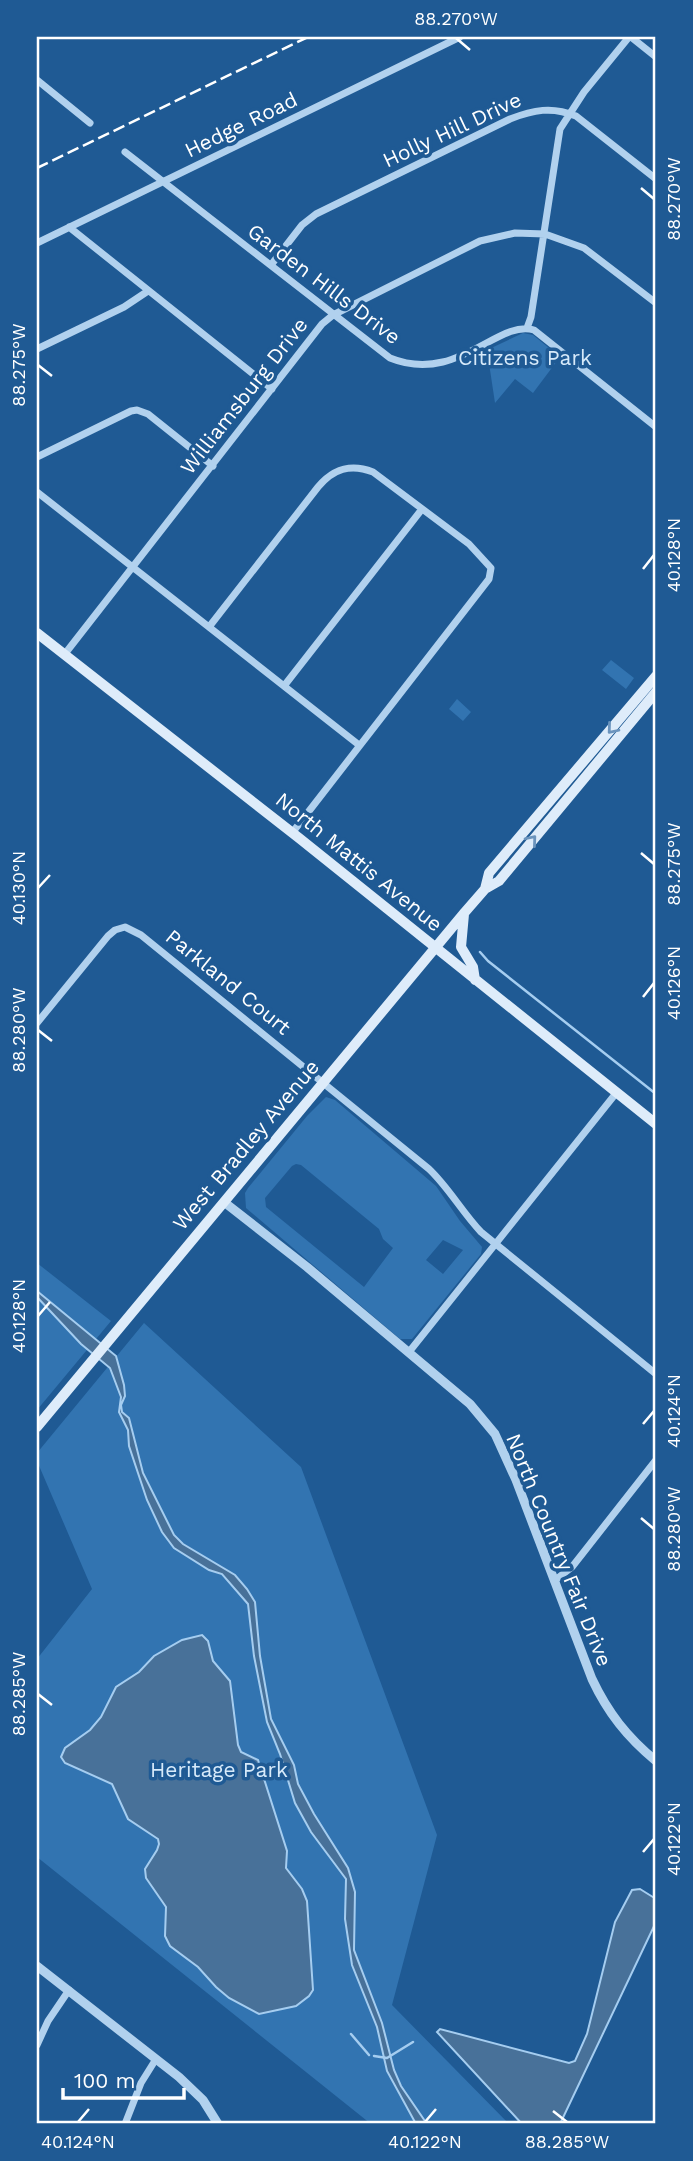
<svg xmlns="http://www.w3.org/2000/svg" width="693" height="2161" font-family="'Work Sans',sans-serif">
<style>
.green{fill:#3274b1;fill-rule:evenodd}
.water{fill:#487199;stroke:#a5cdf0;stroke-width:2}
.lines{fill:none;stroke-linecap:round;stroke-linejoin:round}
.stream{stroke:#a5cdf0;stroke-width:2.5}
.minor{stroke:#b1d1ee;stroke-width:7}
.tertiary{stroke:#b1d1ee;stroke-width:9}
.secondary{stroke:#deecfa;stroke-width:10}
.rail{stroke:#fff;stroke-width:2.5;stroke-dasharray:12 5;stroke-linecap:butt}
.oneway{stroke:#6b94bd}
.ticks{fill:none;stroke:#fff;stroke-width:2.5}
.labels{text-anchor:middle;stroke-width:7;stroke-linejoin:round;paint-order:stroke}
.street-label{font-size:21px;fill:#fff;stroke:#1f5a94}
.park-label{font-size:21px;fill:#d7eafa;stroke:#1f5a94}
.neatline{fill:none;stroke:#fff;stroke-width:2.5}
.ticks-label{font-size:18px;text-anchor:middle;fill:#fff}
</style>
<rect width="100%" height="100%" fill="#1f5a94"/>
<path class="green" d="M523,333L533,335L560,357L533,393L515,379L495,403L487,350Z
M611,660L634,678L626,689L602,670Z
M457,699L471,712L463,721L449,709Z
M326,1097L335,1100L436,1186L460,1221L482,1247L481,1254L412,1339H400L246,1208L245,1193L248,1188L307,1116ZM296,1164L301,1165L379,1229L383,1239L393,1248L364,1287L266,1207L265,1198L292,1166ZM443,1240L463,1250L443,1274L426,1260Z
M37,1263L111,1321L37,1410Z
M144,1323L301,1467L437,1835L392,2005L509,2124H371L37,1857V1659L92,1589L37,1461V1453Z"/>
<path class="water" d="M37,1291L116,1356L124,1385L125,1396L121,1405L122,1412L129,1418L143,1473L174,1535L183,1544L235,1575L247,1589L255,1602L260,1656L271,1719L294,1765L298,1784L314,1814L348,1868L355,1892L354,1950L382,2023L394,2070L401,2086L427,2124H416L387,2071L377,2027L352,1965L345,1919L346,1879L311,1832L295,1803L280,1754L267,1722L254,1656L248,1604L222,1574L209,1570L174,1548L162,1532L147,1500L129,1446L128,1430L119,1412L121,1397L110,1368L81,1344L37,1297Z
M202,1635L208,1641L213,1661L230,1681L238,1745L241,1752L258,1760L287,1851L286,1868L302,1889L307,1901L313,1990L309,1996L296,2006L259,2014L229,1998L216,1987L198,1967L170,1946L165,1936L166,1907L146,1878L145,1869L157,1850L159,1844L158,1839L128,1819L112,1784L65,1763L61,1757L65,1748L90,1730L101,1717L116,1687L139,1672L154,1656L182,1640Z
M640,1889L656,1899V1922L560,2124H522L437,2032L440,2029L569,2063L575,2061L587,2034L615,1922L632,1890Z"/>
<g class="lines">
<path class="stream" d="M480,952L488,961L656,1094
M351,2034L369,2055
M374,2056L387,2058L413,2042"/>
<path class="minor" d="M631,37L656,57
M37,80L90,123
M125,152L390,358C457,385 497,319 534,330L656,427
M69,227L272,389
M37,243L460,37
M271,265L302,225L316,214L510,119C533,110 552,106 576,116L656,179
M527,328L531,317L560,129L584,92L629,37
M37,349L124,307L148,291
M37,457L131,411L137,410L148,414L213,466
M37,492L359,745
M209,627L318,487C333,469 350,463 373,472L469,544L491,568L489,579L292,833
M64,655L322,324L333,315L480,241L515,233L545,234L584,248L656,303
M284,686L422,509
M37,1023L108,936L115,930L125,927L141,935L429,1169C449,1188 462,1212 481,1232L656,1374
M409,1352L617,1092
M554,1581L572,1567L656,1460
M37,2045L48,2021L69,1990
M125,2124L141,2083L156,2059"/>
<path class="tertiary" d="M224,1202L307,1267L470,1404L495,1434L516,1480L592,1679C608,1713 627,1737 656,1761
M37,1966L179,2077L203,2100L218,2124"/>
<path class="secondary" d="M37,633L299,838L656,1124
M485,889L489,873L656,676
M464,914L461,947L473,967L475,980
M37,1427L465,912L485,889L499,881L656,692"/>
<path class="rail" d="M37,168L308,37"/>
</g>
<defs><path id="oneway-chevron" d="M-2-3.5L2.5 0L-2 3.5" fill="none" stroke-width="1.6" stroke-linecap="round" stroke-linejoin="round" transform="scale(1.75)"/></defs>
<g class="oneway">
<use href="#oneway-chevron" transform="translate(612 729) rotate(130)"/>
<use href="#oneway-chevron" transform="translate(532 840) rotate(-50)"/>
</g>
<path class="ticks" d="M456,38L470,50M641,188L654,199M38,365L52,376M643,569L654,555M641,853L654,864M38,888L50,875M643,997L654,983M38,1030L52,1041M38,1316L50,1302M643,1424L654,1411M641,1518L654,1529M38,1694L52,1705M643,1852L654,1839M553,2111L567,2122M78,2122L89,2109M425,2122L436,2109"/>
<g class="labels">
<g class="street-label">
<text transform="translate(241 125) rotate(-26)" y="7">Hedge Road</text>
<text transform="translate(452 130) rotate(-25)" y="7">Holly Hill Drive</text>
<text transform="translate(324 284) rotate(37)" y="7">Garden Hills Drive</text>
<text transform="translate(244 396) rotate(-52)" y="7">Williamsburg Drive</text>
<text transform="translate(359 862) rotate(39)" y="7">North Mattis Avenue</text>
<text transform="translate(228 982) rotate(39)" y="7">Parkland Court</text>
<text transform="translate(246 1145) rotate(-50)" y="7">West Bradley Avenue</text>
<text transform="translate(559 1550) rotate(68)" y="7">North Country Fair Drive</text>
</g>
<g class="park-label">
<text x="525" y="365">Citizens Park</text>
<text x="219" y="1777">Heritage Park</text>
</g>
</g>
<rect width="693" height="2161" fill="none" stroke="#1f5a94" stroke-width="77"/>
<path d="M63 2088v10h121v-10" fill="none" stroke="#ffffff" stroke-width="3.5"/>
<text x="74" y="2088" font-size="21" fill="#ffffff" stroke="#1f5a94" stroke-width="5" paint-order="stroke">100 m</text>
<rect x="38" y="38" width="616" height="2084" class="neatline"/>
<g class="ticks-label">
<text x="456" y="25">88.270°W</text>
<text transform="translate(674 199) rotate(-90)" y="6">88.270°W</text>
<text transform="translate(19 365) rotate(-90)" y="6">88.275°W</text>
<text transform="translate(674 555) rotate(-90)" y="6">40.128°N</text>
<text transform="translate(674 864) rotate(-90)" y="6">88.275°W</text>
<text transform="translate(19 888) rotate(-90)" y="6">40.130°N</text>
<text transform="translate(674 983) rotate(-90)" y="6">40.126°N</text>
<text transform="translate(19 1030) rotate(-90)" y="6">88.280°W</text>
<text transform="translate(19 1316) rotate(-90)" y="6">40.128°N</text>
<text transform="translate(674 1411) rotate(-90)" y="6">40.124°N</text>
<text transform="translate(674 1529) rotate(-90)" y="6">88.280°W</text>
<text transform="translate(19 1694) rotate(-90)" y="6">88.285°W</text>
<text transform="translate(674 1839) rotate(-90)" y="6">40.122°N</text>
<text x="78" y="2148">40.124°N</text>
<text x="425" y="2148">40.122°N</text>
<text x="567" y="2148">88.285°W</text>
</g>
</svg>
